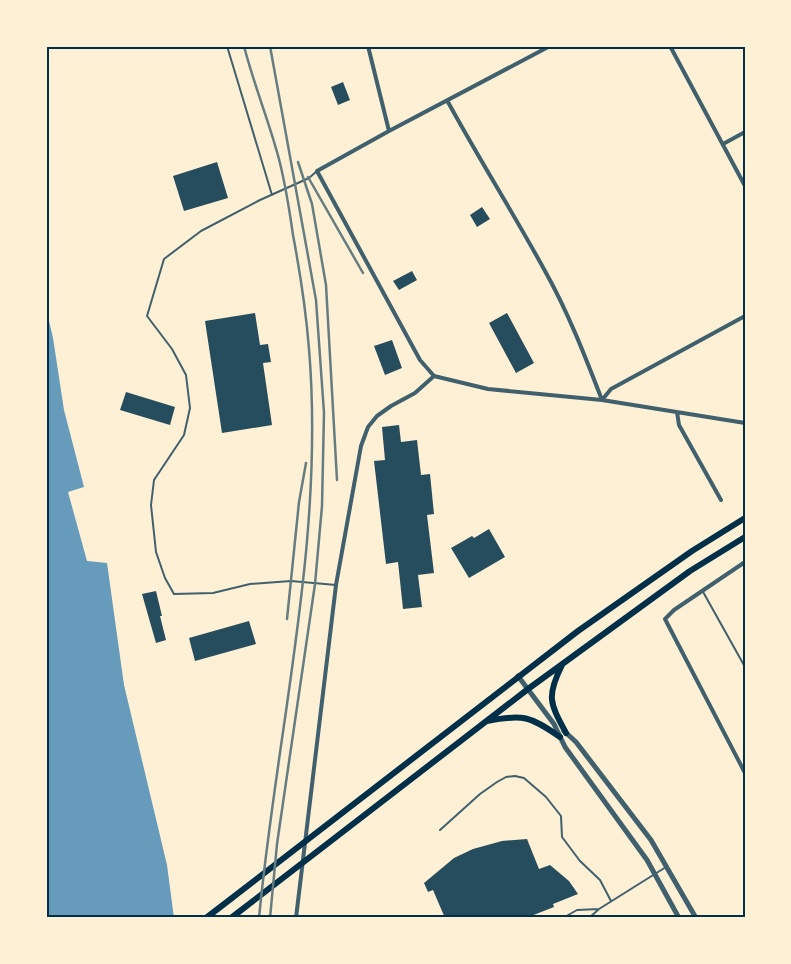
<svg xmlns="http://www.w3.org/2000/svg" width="791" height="964" font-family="'PT Sans Narrow',sans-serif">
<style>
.water{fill:#669bbc}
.building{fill:#264d5e}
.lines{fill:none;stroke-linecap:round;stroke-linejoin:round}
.service{stroke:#3f606c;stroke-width:2}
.minor{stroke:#3f606c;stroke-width:4}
.tertiary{stroke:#3f606c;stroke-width:5}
.trunk{stroke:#003049;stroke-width:6}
.rail{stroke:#657d81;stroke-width:2.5}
.neatline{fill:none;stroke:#003049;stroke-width:2}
</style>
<rect width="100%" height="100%" fill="#fdf0d5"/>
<path class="water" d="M46,308L53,338L64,410L84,487L68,492L87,561L107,563L124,685L167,865L174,918H46Z"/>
<path class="building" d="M343,82L350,100L338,105L331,87Z
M217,162L228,198L184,211L173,176Z
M482,207L490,219L477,227L470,215Z
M412,271L417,280L399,290L393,281Z
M255,313L260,345L268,344L271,362L263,363L272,425L222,433L205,321Z
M507,313L534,363L516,373L489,323Z
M392,340L402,368L385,375L374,346Z
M126,392L175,407L170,425L120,410Z
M399,425L401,442L417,440L421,475L430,474L434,514L427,515L434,573L418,575L422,607L403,609L398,562L386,564L374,461L385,460L382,427Z
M489,529L505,557L469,578L451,548L472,536L474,538Z
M156,591L162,616H160L166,640L156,643L142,594Z
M249,621L256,644L195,661L189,638Z
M527,839L539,869L550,865L569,881L578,894L553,904L554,907L531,916L532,918H445L433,890L428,892L424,883L454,858L473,849L502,841Z"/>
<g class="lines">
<path class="service" d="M227,46L272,195
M317,171L309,178L260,200L201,231L164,259L147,316L172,349L186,375L190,408L184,435L154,480L151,505L156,552L165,578L174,594L213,593L250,584L291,581L336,585
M702,590L745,667
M440,830L480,794L497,782L506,777L515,776L524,778L546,797L561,816L562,837L580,861L600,880L611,901
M563,918L577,910L599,909
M589,918L599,909L666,867"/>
<path class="minor" d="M368,46L389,131
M670,46L745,186
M448,102C479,159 514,214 545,271C568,312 585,356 602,400
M723,144L745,132
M434,376L488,389L602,400L745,423
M602,400L611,389L745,316
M677,412L679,425L721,500
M745,562L674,610L665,619L745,773
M296,918L336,585L361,446L368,427L377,416L391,406L415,393L434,376L420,360L317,171L389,131L550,46"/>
<path class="tertiary" d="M518,676L554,724L565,747L647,860L679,918
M564,731L576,742L651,840L696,918"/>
<path class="trunk" d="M562,665C546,697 550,703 566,733
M487,721C523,714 530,716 560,737
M206,918L578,631L692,551L745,518
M231,918L528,689L690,571L745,537"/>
<path class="rail" d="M244,46C253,82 267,116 277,152C285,179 289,207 293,235C300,272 306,311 309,349C325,540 277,728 259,918
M270,46L316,300L324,413L322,506L315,584L277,844L270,918
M298,162L312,204L326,285L337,480
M308,177L363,273
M287,619L299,502L306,463"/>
</g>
<rect width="791" height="964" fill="none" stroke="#fdf0d5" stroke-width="95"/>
<rect x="48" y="48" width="696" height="868" class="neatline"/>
</svg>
